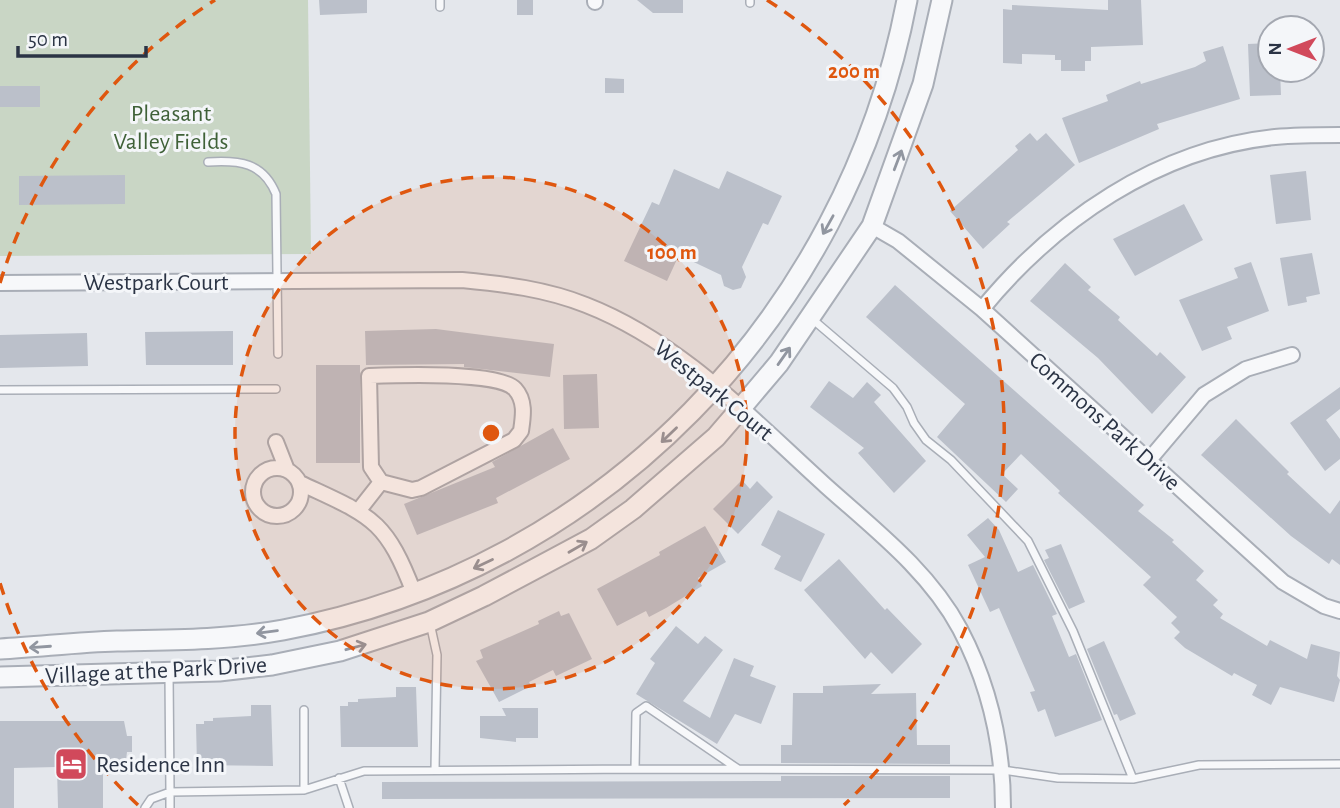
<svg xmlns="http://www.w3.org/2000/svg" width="1340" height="808" font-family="'Alegreya Sans',sans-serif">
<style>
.green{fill:#c9d6c5}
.building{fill:#bbc0ca}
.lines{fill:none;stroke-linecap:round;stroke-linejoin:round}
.service-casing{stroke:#a9aeb7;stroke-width:10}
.minor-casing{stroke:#a9aeb7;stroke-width:18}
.tertiary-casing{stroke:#a9aeb7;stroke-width:23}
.service{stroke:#f7f8fa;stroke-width:7}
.minor{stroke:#f7f8fa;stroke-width:14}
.tertiary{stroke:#f7f8fa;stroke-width:19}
.oneway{stroke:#9196a0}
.ring{fill:none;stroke:#df570f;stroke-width:3.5;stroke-dasharray:12 9}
.labels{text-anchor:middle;stroke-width:6;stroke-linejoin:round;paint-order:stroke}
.park-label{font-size:24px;fill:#3f6138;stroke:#f4f6f9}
.street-label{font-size:24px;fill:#2b3445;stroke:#f4f6f9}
.poi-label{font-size:24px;fill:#2b3445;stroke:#f4f6f9;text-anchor:start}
.centre{fill:#df570f;stroke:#f4f6f9;stroke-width:3.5}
.ring-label{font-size:21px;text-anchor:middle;font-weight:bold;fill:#df570f;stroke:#f4f6f9;stroke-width:6;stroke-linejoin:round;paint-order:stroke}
</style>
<rect width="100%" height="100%" fill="#e4e7ec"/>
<path class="green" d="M0,0H308L311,254L0,256Z"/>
<path class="building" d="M319,0H367V13L320,15Z
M517,0H533V15H517Z
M637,0H683V13H653Z
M1108,0H1141L1143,45L1091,47V61H1085V71H1061V60H1055V55L1022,54V64L1003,63V9L1012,10V5L1108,10Z
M1270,43V70H1280L1281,95L1250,96L1248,44Z
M1223,46L1240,99L1157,124L1159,129L1079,163L1062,118L1108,101L1106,95L1140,81L1141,84L1195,67L1206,61L1203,52Z
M605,78L624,79V93H605Z
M0,86H40V107H0Z
M1030,133L1037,141L1046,133L1075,165L1007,222L1010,224L983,249L950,211L1018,150L1015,146Z
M674,169L719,189L727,171L782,196L768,225L763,223L742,267L746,277L741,288L733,290L724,286L721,275L679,255L667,281L624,261L652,202L659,205Z
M1306,171L1311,220L1276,224L1270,175Z
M125,175V204L19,205V176Z
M1184,204L1203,240L1135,276L1113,239Z
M1312,253L1320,294L1306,297L1307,302L1288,306L1280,258Z
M1251,262L1269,311L1227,327L1232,339L1202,351L1179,300L1238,278L1234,268Z
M1065,263L1091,287L1088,290L1120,317L1118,320L1157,356L1160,352L1186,377L1152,414L1098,358L1030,301Z
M895,285L1144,505L1138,511L1174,540L1172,542L1204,571L1196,580L1218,600L1213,605L1223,614L1220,618L1267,646L1270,640L1307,659L1311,644L1340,652L1337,676L1340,680L1334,702L1280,687L1271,705L1252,695L1257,685L1234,673L1232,676L1185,648L1174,638L1180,632L1171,623L1177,617L1143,585L1151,577L1058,493L1060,491L1021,454L1002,474L1018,489L1006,502L937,437L965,404L866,317Z
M436,329L554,344L550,377L464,367V364L366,365L365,331Z
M233,331V365H146L145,332Z
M87,333L88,366L0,368V335Z
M316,365H360V463H316Z
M597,374L599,428L564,429L563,375Z
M829,381L853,398L867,382L881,395L874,402L926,461L894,493L858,453L864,448L810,407Z
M1340,387V409L1326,420L1340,439V459L1325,471L1290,423Z
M1236,419L1289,472L1287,474L1330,514L1340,500V565L1332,559L1329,564L1291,536L1201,455Z
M553,428L570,459L496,498L498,503L417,535L404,504L495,467L492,462Z
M742,480L750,489L757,481L773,497L738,534L713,509Z
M778,510L825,534L801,582L774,569L781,556L761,545Z
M988,518L999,530L1018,572L1033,565L1057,614L1052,616L1069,657L1076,654L1102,720L1055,737L1045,709L1038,712L1030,692L1035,691L999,608L990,612L968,565L985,557L967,535Z
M705,526L726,562L698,578L702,586L666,608L649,617L646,611L617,626L597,589L660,555L659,552Z
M1061,544L1085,602L1069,609L1044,560L1049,558L1045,550Z
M839,559L885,610L887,608L922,644L892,674L871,652L865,659L804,590Z
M559,611L561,616L569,613L592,659L556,676L553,670L529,682L531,686L499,702L476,661L483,658L480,650L539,624L538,621Z
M676,626L698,644L705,636L723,650L683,701L710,718L734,658L754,666L750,676L776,686L761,724L735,714L717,744L636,694L655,663L650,659Z
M1104,641L1136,714L1120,721L1117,714L1114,715L1087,649Z
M881,684L871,694L916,693L917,745H950V764L781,763V745H792L793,693H823V686Z
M396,687H416L418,747H341L340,706H348V702H358V699L396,697Z
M251,705H271L273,766L197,765L196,724H204V721H213V718L251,716Z
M502,708H538V738H516V742L480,738V716H506Z
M0,721H124L127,736H132V752H127L125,768H103V808H58L57,767L14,768V808H0Z
M781,776H950V798L382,799V782L781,781Z"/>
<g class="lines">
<defs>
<path id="service" d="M440,0V7
M750,0V3
M208,162C239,160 263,162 276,194L278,354
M811,318L893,388L907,407L914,423L926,440L951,460L1028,541L1073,631L1133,779
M0,390L276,389
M430,623L437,655L435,770
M738,769L646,706L636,713L635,769L1003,770L1058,778L1133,779L1199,765L1340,764
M339,778L349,808
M304,790V710
M145,808L151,799L170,792L169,674
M170,808V792L304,790L364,771L635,769"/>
<path id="minor" d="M595,0V2
M872,226L898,241L982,309L1283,582L1324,606L1340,611
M0,283L462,280C504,284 546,289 586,305C681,342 752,419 826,486C874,529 929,571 960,629C989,684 1003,746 1003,808
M982,309C1055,220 1158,149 1275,137C1297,135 1319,135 1340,135
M276,442L287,470
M1149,460L1204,395L1246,369L1292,355
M253 492a24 24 0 1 1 48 0a24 24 0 1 1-48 0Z
M300,483C370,516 385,517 414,593
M359,510L381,482L371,467L369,376C396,375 499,371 515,389C526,401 523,417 521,431L514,440L421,488L412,490L381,482"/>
<path id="tertiary" d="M0,649C39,647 78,642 117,641C172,640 228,640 283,630C601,571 847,316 907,0
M0,677L219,671L272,665L340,651L429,622L484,596L591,539L633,509L716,437L741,408L779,363L872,226L923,84L942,0"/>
</defs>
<use href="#service" class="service-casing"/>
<use href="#minor" class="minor-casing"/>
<use href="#tertiary" class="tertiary-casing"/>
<use href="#service" class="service"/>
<use href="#minor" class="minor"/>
<use href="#tertiary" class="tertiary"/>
</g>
<defs><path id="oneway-shaft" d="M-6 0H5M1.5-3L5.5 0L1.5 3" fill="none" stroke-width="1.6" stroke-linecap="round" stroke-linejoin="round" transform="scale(1.75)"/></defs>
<g class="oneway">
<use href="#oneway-shaft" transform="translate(898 160) rotate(-69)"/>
<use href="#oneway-shaft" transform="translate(828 225) rotate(119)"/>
<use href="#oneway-shaft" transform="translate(784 356) rotate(-55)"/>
<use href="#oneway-shaft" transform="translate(669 435) rotate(136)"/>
<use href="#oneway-shaft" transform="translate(578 547) rotate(-30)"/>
<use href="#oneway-shaft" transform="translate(483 564) rotate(155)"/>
<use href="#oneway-shaft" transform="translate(267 632) rotate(173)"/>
<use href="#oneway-shaft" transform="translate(40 647) rotate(176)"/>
<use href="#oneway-shaft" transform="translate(356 647) rotate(-15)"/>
</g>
<circle cx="491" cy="433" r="256" fill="#df570f" fill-opacity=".12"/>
<g class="ring">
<circle cx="491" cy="433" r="256"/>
<path d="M138 805A513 513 0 0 1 0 583M0 283A513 513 0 0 1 215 0M767 0A513 513 0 0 1 844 805"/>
</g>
<defs>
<symbol id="hotel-square" viewBox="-11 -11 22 22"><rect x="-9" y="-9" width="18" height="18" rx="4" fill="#d1495b" stroke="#f4f6f9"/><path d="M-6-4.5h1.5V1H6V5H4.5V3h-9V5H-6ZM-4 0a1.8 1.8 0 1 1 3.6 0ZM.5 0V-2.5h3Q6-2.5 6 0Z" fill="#fff"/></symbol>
</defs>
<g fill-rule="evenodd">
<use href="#hotel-square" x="52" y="745" width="38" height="38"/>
</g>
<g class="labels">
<g class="park-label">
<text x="171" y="121">Pleasant<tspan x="171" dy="28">Valley Fields</tspan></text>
</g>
<g class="street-label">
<text x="156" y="290">Westpark Court</text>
<text transform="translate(714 390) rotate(39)" y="8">Westpark Court</text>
<text transform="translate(1105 421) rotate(42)" y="8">Commons Park Drive</text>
<text transform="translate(156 670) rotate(-3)" y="8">Village at the Park Drive</text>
</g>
<g class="poi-label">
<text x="96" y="772">Residence Inn</text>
</g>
</g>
<circle cx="491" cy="433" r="10" class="centre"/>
<g class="ring-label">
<text x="854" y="78">200 m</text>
<text x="672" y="259">100 m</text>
</g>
<g transform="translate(1291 49) rotate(270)"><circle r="33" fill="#f4f6f9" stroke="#a4a8b1" stroke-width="2"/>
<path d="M0-5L12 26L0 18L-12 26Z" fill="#d1495b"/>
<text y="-10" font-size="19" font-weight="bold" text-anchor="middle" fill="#2b3445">N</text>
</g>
<path d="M18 46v10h128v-10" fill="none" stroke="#2b3445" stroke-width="3.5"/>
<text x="28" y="46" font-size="21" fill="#2b3445" stroke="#f4f6f9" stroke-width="5" paint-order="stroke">50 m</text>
</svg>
